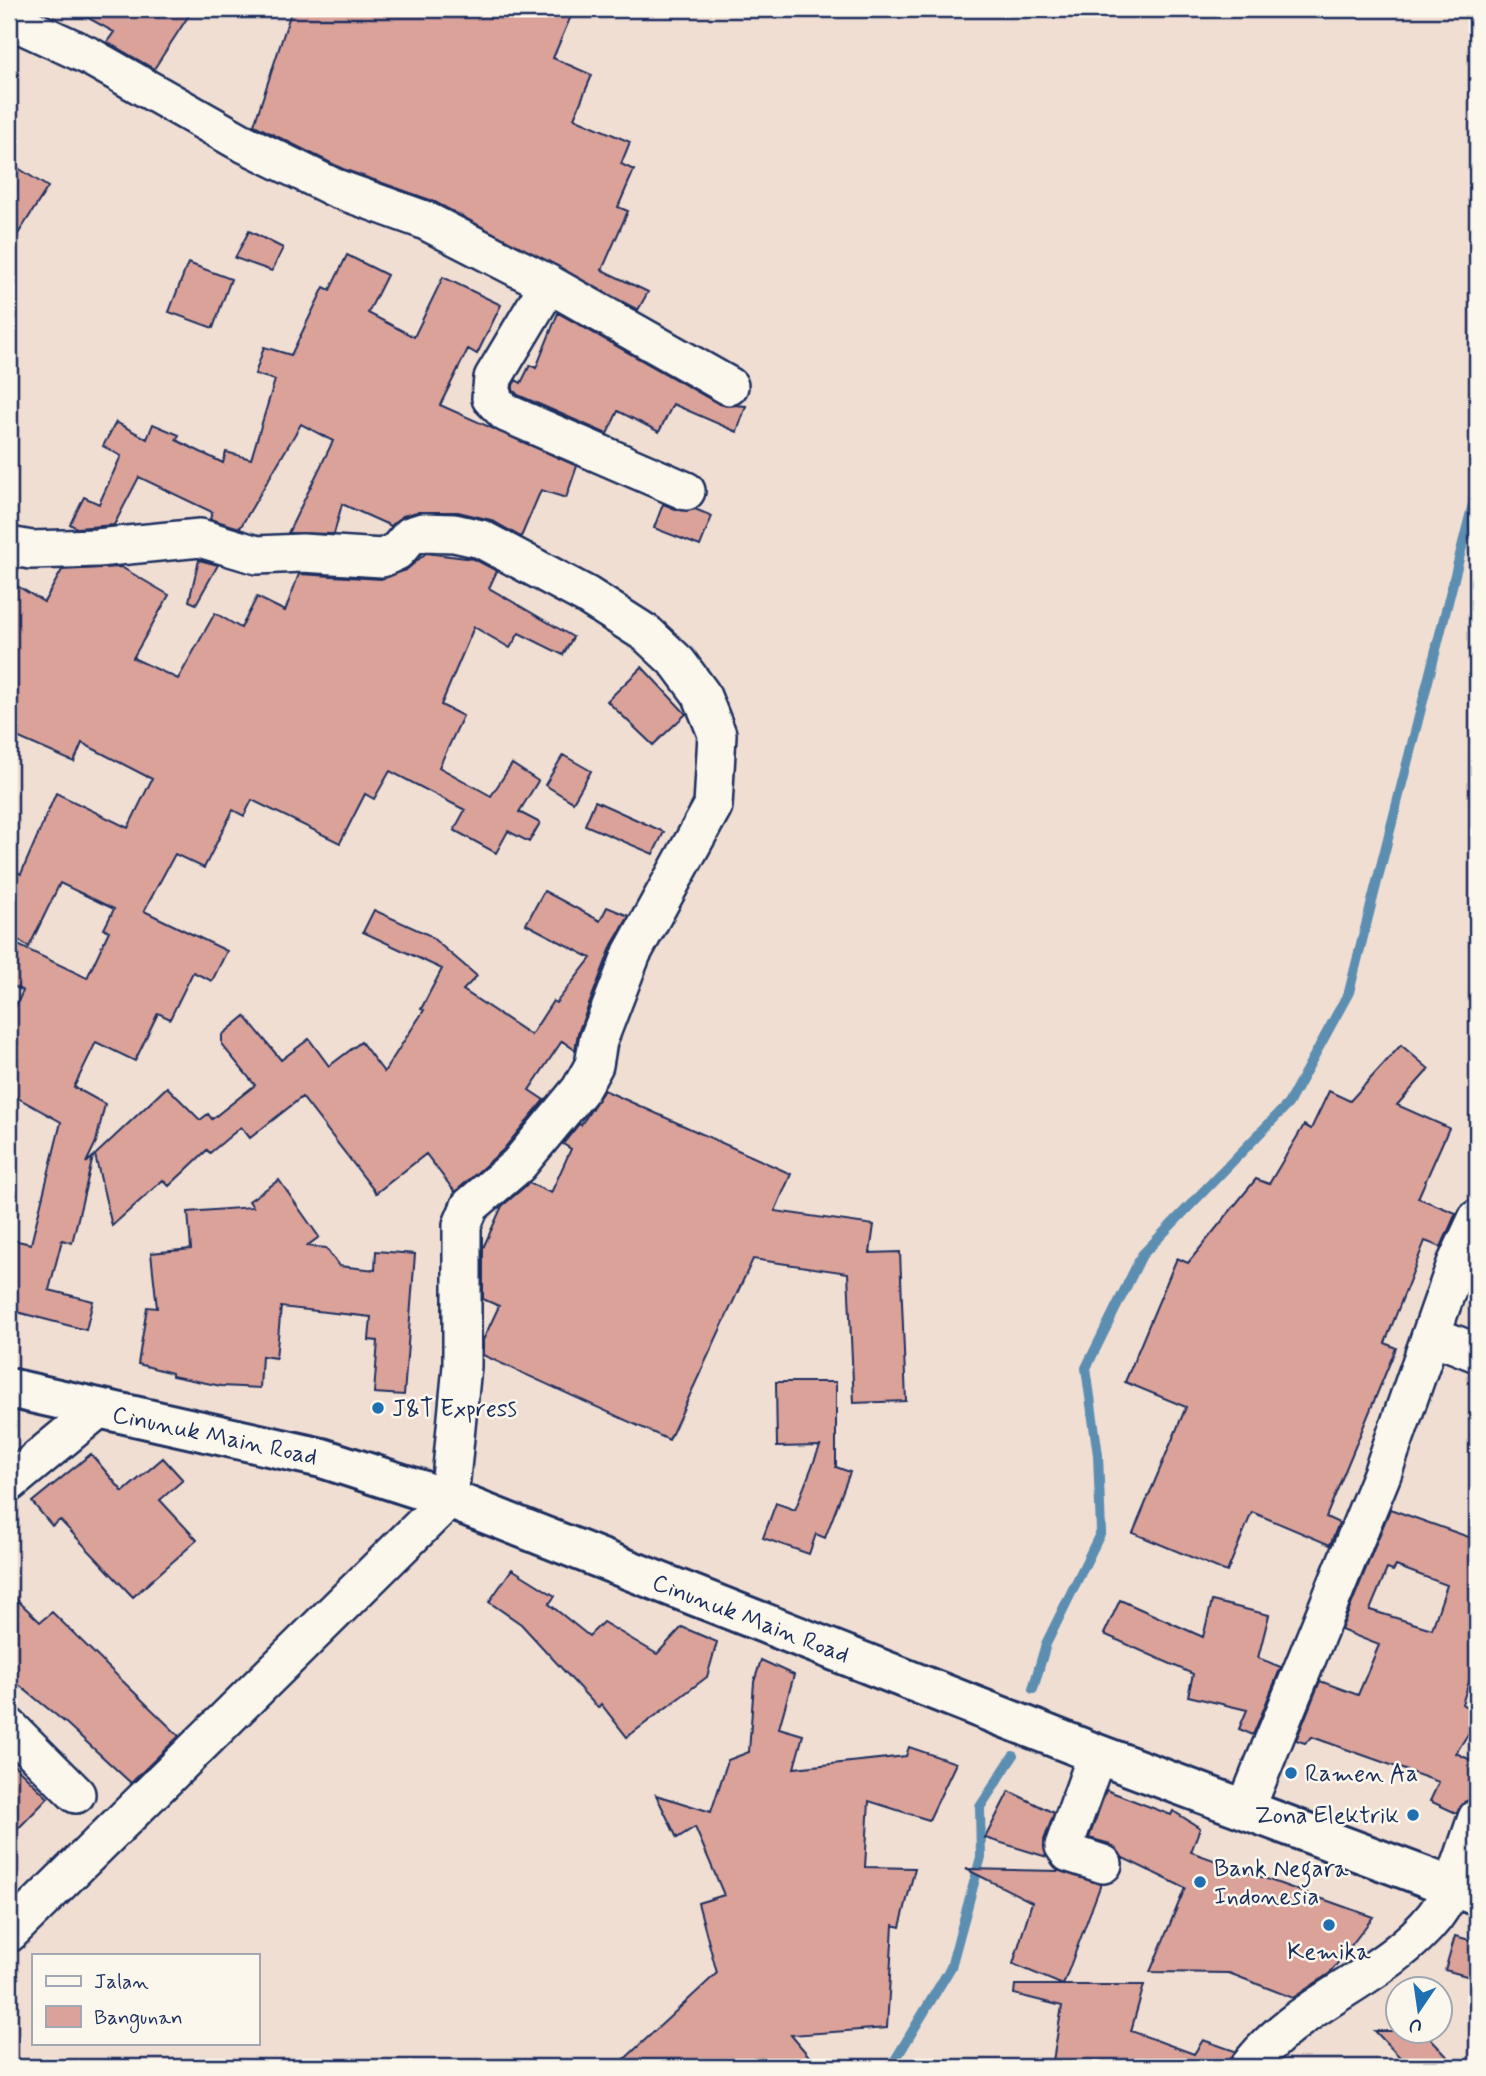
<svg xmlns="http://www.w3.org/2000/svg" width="1486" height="2076" font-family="Mynerve,sans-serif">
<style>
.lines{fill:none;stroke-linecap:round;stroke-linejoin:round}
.stream{stroke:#5c8eb1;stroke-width:10}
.building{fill:#dba29a;stroke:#1b2f5e;stroke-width:2;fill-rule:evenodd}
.minor-casing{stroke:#1b2f5e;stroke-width:42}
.trunk-casing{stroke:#1b2f5e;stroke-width:44}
.minor{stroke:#fbf7ec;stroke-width:37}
.trunk{stroke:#fbf7ec;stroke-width:38}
.poi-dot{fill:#1f6fb2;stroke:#fbf7ec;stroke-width:2.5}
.labels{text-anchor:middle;stroke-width:5;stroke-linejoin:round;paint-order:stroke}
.poi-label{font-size:24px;fill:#1b2f5e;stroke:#fbf7ec;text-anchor:start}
.street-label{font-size:24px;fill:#1b2f5e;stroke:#fbf7ec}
</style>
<rect width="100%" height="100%" fill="#f1ded3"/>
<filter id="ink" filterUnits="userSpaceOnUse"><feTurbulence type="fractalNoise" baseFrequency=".0143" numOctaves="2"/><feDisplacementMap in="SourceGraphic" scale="14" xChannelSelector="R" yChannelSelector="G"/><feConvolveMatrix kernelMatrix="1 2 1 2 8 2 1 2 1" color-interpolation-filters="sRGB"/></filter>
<g filter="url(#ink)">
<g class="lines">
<path class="stream" d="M1033,1689L1046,1644L1101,1532L1098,1455L1086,1368L1142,1255L1288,1104L1349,992L1477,488
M891,2067L951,1967L981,1857L980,1807L1013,1756"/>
</g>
<path class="building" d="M72,9H193L154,69L107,42L114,32Z
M292,9H574L553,58L592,75L574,118L630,142L621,164L634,170L618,207L628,211L602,270L648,292L638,310L433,201L343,169L254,125Z
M18,168L48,187L9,248V182Z
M249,231L283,248L272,271L235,258Z
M347,255L387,275L368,313L414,337L443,277L501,305L477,354L468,349L440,405L577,466L566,498L541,490L521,537L491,520L458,512H417L403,516L391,526L342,504L334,534L288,533L333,441L301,424L240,528L210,519L212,512L139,477L114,525L77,528L70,524L84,497L99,504L121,456L103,446L116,422L147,439L153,424L179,435L176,440L223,463L226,452L251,459L275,380L255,374L264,347L291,355L324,287L330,290Z
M188,263L231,279L213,328L169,312Z
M558,313L719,404L746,406L737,432L673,404L659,432L618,411L607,434L518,395L513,390V385L516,380L521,383L530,365L536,368Z
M663,504L678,510L695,509L712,516L700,546L654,528Z
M426,553L474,559L497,571L489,588L573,637L563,655L519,633L510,648L474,627L441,705L463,716L439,767L491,796L512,764L538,781L519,812L540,823L529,842L508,831L496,853L454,830L465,810L390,771L374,799L365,794L340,843L252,800L244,816L233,810L204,868L175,854L144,911L227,951L212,981L193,972L170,1019L158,1013L135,1061L96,1042L74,1087L105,1104L96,1142L86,1163L93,1157L72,1243L62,1240L49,1290L93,1301L86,1330L9,1310V1239L31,1244L61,1122L9,1093V1019L23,991L9,984V958L16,944L87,978L109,931L104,929L114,909L60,883L29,947L9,934V866L21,874L56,793L128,828L152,779L82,743L74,762L10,734L17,716L9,712V581L44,602L62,570L121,567L169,595L133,658L178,679L215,613L241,628L257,597L285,611L299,574L381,579L406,570Z
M199,560L218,565L196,604L189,601Z
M642,667L686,714L653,745L607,701Z
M563,755L591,771L573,802L545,785Z
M595,801L664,832L653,854L585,825Z
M544,891L600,921L607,907L629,916L612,945L578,1033L575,1050L562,1041L529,1090L544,1100L503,1150L455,1192L426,1154L376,1193L302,1097L250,1138L241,1127L210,1153L207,1150L169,1186L163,1180L112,1226L95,1155L167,1087L200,1120L208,1114L212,1119L255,1085L222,1045V1035L245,1016L281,1060L309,1039L329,1066L361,1042L384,1072L424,1010L421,1009L442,969L363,932L374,910L429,935L477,976L463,990L531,1035L553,1001L556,1003L591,958L526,924Z
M1401,1045L1429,1069L1397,1105L1449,1128L1418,1198L1456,1213L1441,1247L1425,1241L1385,1343L1396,1348L1326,1517L1339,1523L1330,1545L1252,1512L1227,1572L1133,1533L1186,1407L1125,1382L1177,1258L1188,1263L1256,1179L1269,1184L1304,1125L1311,1129L1329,1091L1350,1101Z
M604,1090L791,1174L775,1211L874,1225L870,1253L900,1252L906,1401L854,1403L848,1273L753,1259L669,1440L483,1355V1340L499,1306L483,1299V1248L502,1206L529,1183L551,1193L571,1149L563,1144L579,1124L581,1125Z
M279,1180L319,1237L307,1246L326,1248L339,1266L375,1270L376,1251L415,1254L404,1395L374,1393L378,1341L369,1340L371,1317L281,1307L276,1358L262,1356L260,1388L221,1386L172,1376V1373L138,1364L147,1307L157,1308L151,1253L191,1249L188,1212L253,1207L249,1201Z
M776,1382H836V1467L850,1472L825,1538L816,1534L809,1554L763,1538L776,1503L795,1510L820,1446L777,1447Z
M91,1454L123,1492L163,1458L183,1480L160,1500L197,1540L133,1597L60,1520L52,1526L32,1502Z
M1390,1509L1477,1540V1657L1462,1704L1477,1713V1720L1456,1753L1477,1763V1798L1464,1802L1456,1813L1430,1801L1439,1782L1312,1737L1305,1743L1296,1740L1320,1681L1358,1695L1379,1645L1341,1630ZM1396,1566L1447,1585L1432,1629L1370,1610L1387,1569L1393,1571Z
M512,1569L555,1596L549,1604L589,1636L603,1622L657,1654L682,1627L717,1642L707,1677L627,1737L601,1704L598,1708L521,1624L489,1602Z
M9,1592L40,1622L52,1612L179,1736L131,1783L67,1724L9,1677Z
M1120,1600L1203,1637L1212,1601L1269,1615L1258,1658L1281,1667L1253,1735L1239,1729L1247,1710L1188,1696L1193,1674L1104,1634Z
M761,1660L794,1675L779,1728L803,1735L794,1768L906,1756L909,1747L956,1763L929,1820L869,1801L865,1867L915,1868L900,1927L893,1925L887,2028L791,2035L818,2067H616L717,1973L698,1903L724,1895L695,1827L677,1838L656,1795L711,1812L728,1760L749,1752L754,1682Z
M9,1760L48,1798L9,1838Z
M1106,1790L1171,1815L1173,1811L1200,1828L1191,1852L1373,1917L1330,1973L1293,1998L1229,1973L1150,1972L1185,1888L1123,1858L1110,1844L1089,1838Z
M1009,1791L1054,1813L1044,1840L1047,1857L985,1838Z
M966,1869L1060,1871L1101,1884L1063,1985L1013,1964L1032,1902Z
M1455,1936L1477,1942V1979L1445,1970Z
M1015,1985H1144L1131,2031L1194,2054L1203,2040L1235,2051L1229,2067H1052L1062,2006L1014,1994Z
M1375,2031H1423L1457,2067H1409Z"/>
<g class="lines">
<defs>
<path id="minor" d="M9,19L89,56L239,141L335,188L424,220L549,284L729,386
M549,284L493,378L491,398L506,413L686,491
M9,546L31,550L97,548L200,538L257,555L302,553L382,558L397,551L410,536L423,532L454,533L481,539L586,595L647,634L678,663L701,694L717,734L713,806L632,953L598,1041L594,1065L580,1090L518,1165L470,1206L462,1225V1366L449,1499L9,1933
M1431,1335L1477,1353
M9,1483L97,1410
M9,1727L76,1794
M1097,1754L1064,1846L1069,1853L1103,1864
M1246,1808L1382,1474L1456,1264L1477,1219
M1249,2067C1297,2002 1385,1979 1435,1916C1456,1888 1465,1851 1477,1818"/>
<path id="trunk" d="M9,1388L322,1458L449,1499L1097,1754L1477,1896"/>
</defs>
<use href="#minor" class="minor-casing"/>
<use href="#trunk" class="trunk-casing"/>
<use href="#minor" class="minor"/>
<use href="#trunk" class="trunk"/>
</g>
</g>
<g class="poi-dot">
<circle cx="378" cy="1408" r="7"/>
<circle cx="1291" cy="1773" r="7"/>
<circle cx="1413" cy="1815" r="7"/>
<circle cx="1200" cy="1882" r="7"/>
<circle cx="1329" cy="1925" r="7"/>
</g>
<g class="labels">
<g class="poi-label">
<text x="392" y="1416">J&amp;T Express</text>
<text x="1305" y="1781">Ramen Aa</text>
<text x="1399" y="1823" text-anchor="end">Zona Elektrik</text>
<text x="1214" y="1876">Bank Negara<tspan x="1214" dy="28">Indonesia</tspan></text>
<text x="1329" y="1959" text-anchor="middle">Kemika</text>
</g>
<g class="street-label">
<text transform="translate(215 1435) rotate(12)" y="8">Cinunuk Main Road</text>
<text transform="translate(751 1618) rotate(21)" y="8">Cinunuk Main Road</text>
</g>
</g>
<rect width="1486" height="2076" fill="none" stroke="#fbf7ec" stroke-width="35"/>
<rect x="18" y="18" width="1451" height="2041" fill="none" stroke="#1b2f5e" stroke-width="2.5" filter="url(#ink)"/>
<rect x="32" y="1954" width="228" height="91" fill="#fbf7ec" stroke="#a1a7b3" stroke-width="2"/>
<rect x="46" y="1976" width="35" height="10" fill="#fbf7ec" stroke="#a1a7b3" stroke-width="2"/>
<text x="94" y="1988" font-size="21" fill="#1b2f5e">Jalan</text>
<rect x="46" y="2006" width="35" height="21" fill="#dba29a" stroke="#a1a7b3" stroke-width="2"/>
<text x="94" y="2024" font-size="21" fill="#1b2f5e">Bangunan</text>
<g transform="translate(1419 2010) rotate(193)"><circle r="33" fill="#fbf7ec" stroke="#a1a7b3" stroke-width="2"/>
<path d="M0-5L12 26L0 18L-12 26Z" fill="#1f6fb2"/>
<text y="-10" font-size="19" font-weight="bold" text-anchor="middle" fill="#1b2f5e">U</text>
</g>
</svg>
